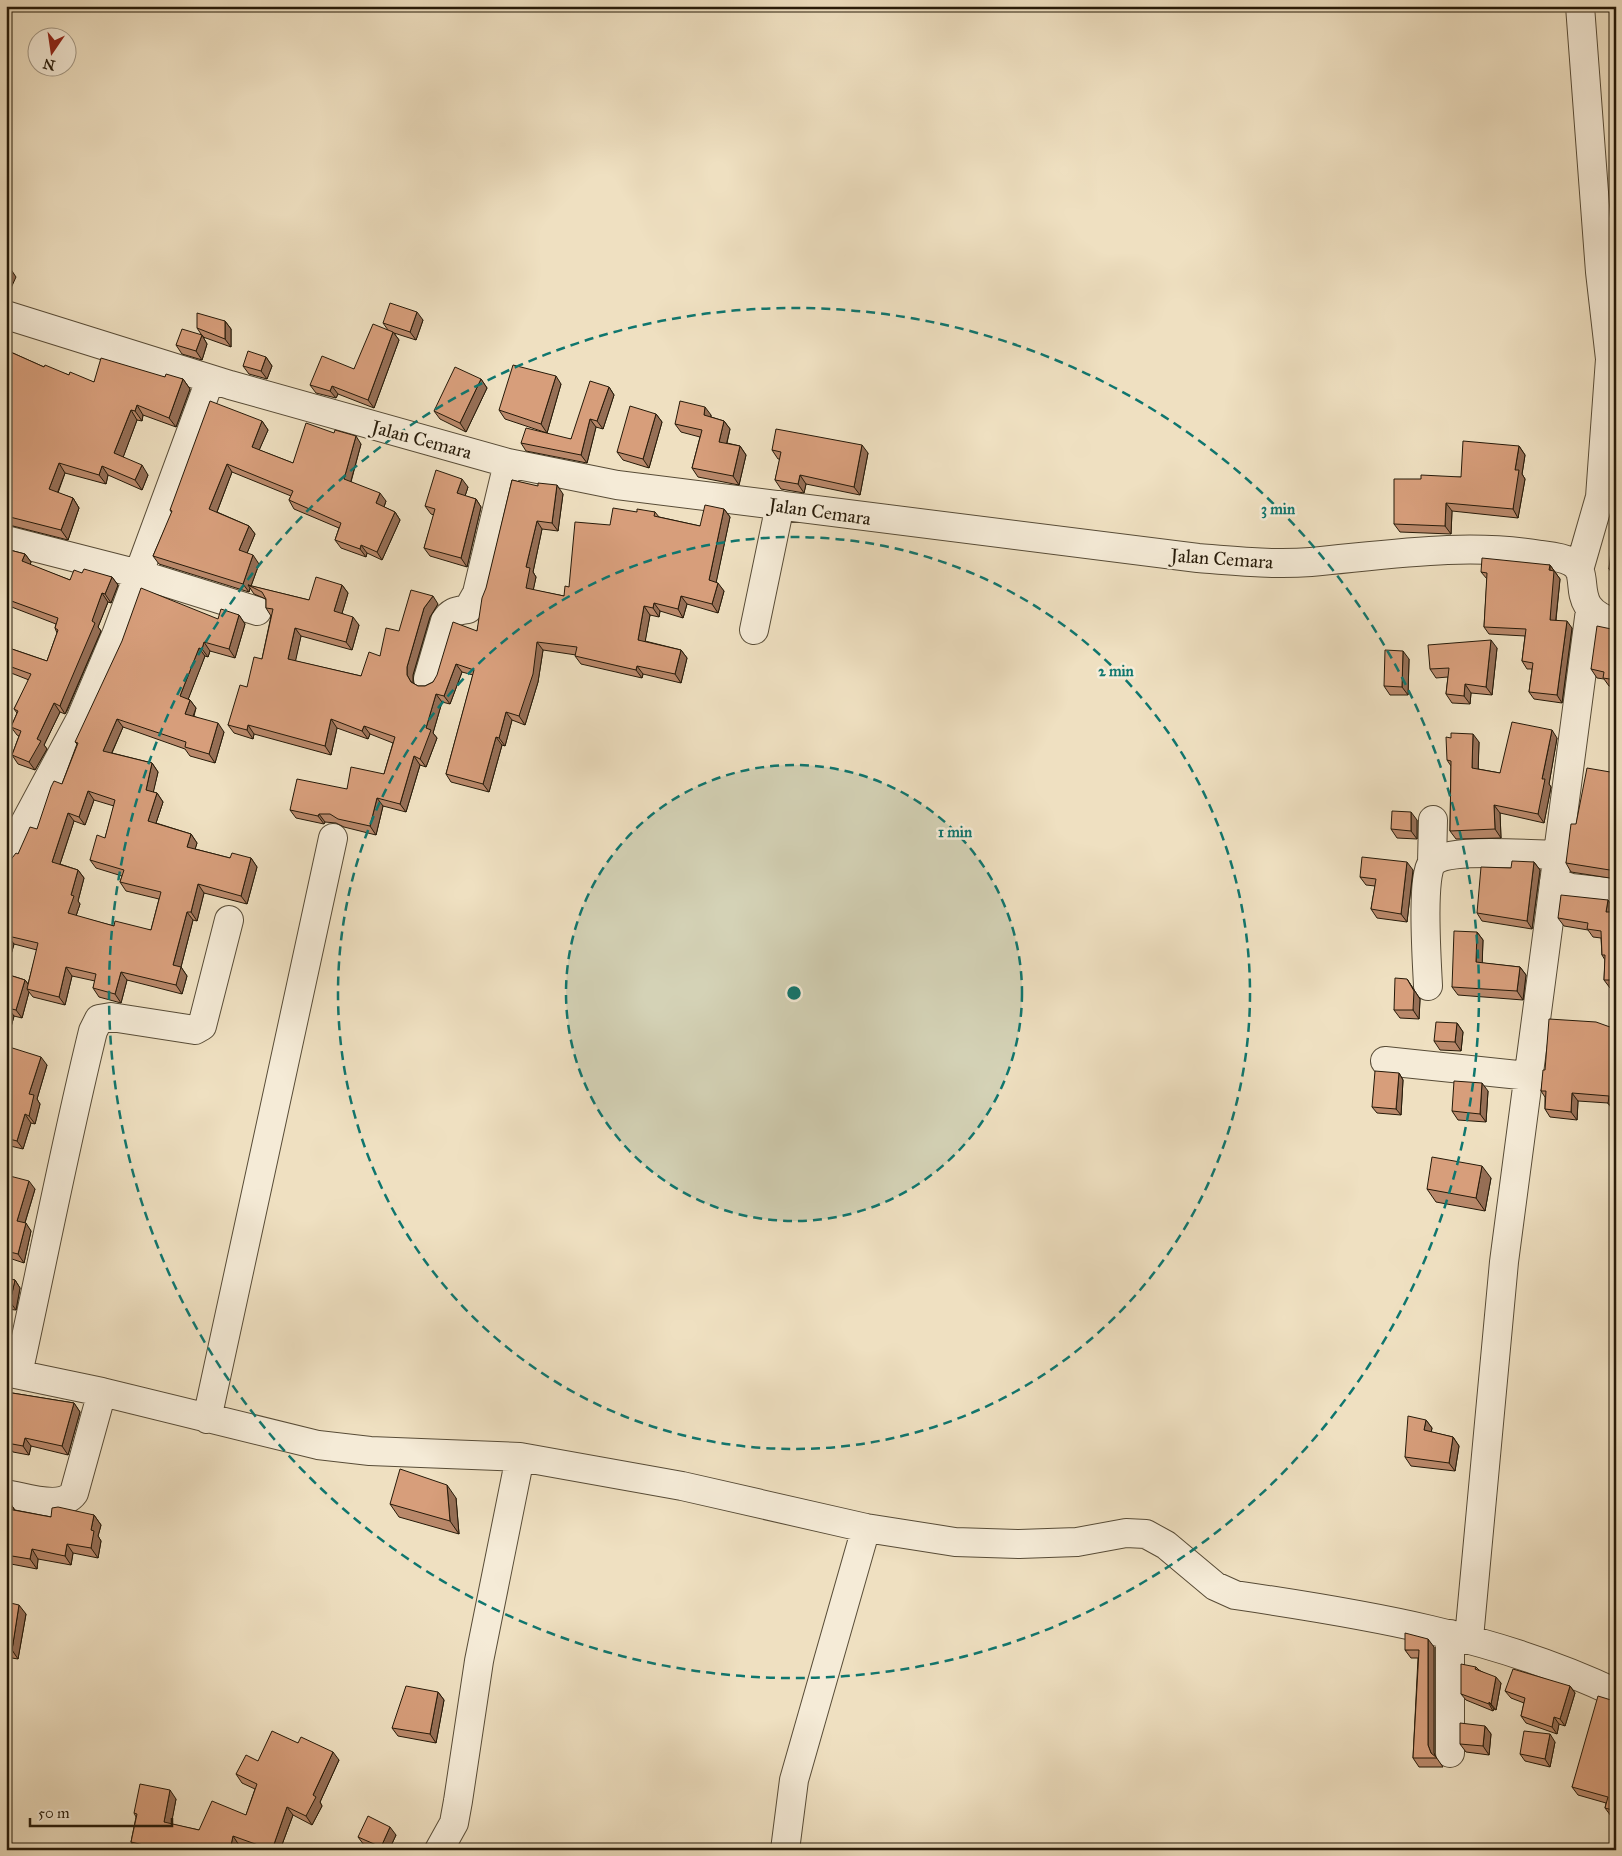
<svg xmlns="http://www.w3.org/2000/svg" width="1622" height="1856" font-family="'IM FELL Great Primer',serif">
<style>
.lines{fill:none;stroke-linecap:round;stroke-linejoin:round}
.minor-casing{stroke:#584c37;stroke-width:30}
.minor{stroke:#f5ebd7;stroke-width:28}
.wall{fill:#b9886a;stroke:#261a09;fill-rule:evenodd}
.shaded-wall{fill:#966f56;stroke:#261a09}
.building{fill:#d79e7b;stroke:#261a09;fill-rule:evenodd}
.ring{fill:none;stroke:#0f766e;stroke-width:2.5;stroke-dasharray:9 6}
.labels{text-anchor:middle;stroke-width:5;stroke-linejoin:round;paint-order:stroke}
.street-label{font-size:19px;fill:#261a09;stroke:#f5ebd7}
.centre{fill:#0f766e;stroke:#f5ebd7;stroke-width:2.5}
.ring-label{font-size:15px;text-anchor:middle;font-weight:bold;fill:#0f766e;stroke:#f5ebd7;stroke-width:5;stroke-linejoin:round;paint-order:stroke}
</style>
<rect width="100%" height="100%" fill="#efe0c1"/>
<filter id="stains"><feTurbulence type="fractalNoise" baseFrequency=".004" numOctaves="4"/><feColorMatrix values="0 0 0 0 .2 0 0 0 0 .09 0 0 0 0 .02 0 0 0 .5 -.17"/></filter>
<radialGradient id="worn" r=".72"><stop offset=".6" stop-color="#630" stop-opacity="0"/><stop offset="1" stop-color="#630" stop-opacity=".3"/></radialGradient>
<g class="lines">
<defs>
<path id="minor" d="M6,315L230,385L508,463L617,485L1198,558C1235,561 1273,565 1311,562C1387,555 1466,542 1541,555C1550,556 1562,557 1571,562C1595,574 1564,608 1616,623
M6,540L139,574L257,611
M1579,570L1600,497L1610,359L1600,272L1580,6
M754,630L780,505
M428,679L445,621C451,611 457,611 468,609L477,593L508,463
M6,858L81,718L116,635L210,380
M1432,863L1433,820
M1554,882L1571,888L1616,893
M1428,986C1427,964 1421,876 1432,863C1447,847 1535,855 1558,855
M1385,1061L1528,1076
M6,1372L102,1392L318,1445L370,1451L520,1457L682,1486L866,1528L955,1542L1019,1544L1077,1542L1126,1533L1146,1534L1166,1545L1215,1586L1235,1595C1365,1614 1497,1636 1616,1693
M18,1374C43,1260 65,1145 93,1031L99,1019L111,1017L195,1030L202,1026L229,920
M207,1419L333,838
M6,1494C25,1497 61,1511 74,1493L102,1392
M1469,1638L1504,1262L1590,610
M1450,1753V1634
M439,1850L454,1823L458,1801L479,1661L520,1457
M785,1850L794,1780L866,1528"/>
</defs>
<use href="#minor" class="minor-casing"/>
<use href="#minor" class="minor"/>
</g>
<path class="wall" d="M423,320L416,340L394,333L399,340L374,408L338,394L336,398L316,393L310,385L354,369L388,330L383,323Z
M225,321L231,329V347L203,337L197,328Z
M202,335L207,344L202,360L182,354L176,345Z
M6,350L44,367L69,375L94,382L165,377L183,379L190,389L176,427L143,415L142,421L137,420L123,457L148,475L142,490L108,475L106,484L65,473L58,493L73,498L79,508L68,540L9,525L6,526Z
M266,357L272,366L267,379L249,374L243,366Z
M481,379L487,388L466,432L440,419L434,411Z
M561,384L547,433L505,419L499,410Z
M609,387L614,395L603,429L596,427L587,463L526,451L521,443L571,439Z
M656,414L662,422L649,468L623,460L617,452Z
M711,415V417L724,421L730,429L727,443L740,446L746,455L739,485L698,477L692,468L700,437L681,432L675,424Z
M262,421L268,430L259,450L293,463L361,444L351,482L386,501L384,507L395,512L400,520L382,560L367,553L366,557L341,548L335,540L339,528L294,509L289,500L291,496L232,472L217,512L249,526L255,534L247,553L259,564L251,586L309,600L342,585L348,593L342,613L359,625L352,650L301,636L295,661L361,676L380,656L399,631L438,604L430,617L413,675V683L418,686H425L433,682L477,631L512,480L563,494L558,531L542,529L533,572L536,577L533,590L564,596L569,587L610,525L637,512H655L659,517L700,526L724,509L730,517L716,582L724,591L718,613L687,604L683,618L660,611L659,617L650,615L645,641L681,650L687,658L681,683L643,674L642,678L581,664L575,656L576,655L543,650L538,682L525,725L512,720L505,746L502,745L489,792L451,782L446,774L473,675L462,672L450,704L442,702L433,733L437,738L426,767L420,765L406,812L383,806L376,835L344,827L336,823L325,822L324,824L296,818L290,810L347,789L384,774L393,743L370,734L368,739L337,728L331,755L254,734L253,739L234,733L228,725L262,659L271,616L266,608V599L254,594L250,588L249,592L159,564L153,556L172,513L170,510Z
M1519,446L1525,455L1522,474L1525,479L1518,518L1452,511L1451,534L1400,532L1394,524L1421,479L1461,477Z
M772,450L868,453L860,495L806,484L804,493L781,489L775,480L780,459H778Z
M468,487L465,496L476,499L481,507L467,567L430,556L424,548L434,515L431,514L425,506Z
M6,549L25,554L31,562L30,565L70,580L82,573L112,577L118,585L111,603L108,602L98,627L101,631L67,711L65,714L60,712L44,745L47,749L35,770L18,764L12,755L19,736L17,735L11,727L17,713L14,709L29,680L6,671V647L47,661L57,633L55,628L56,624L9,606L6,612Z
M1616,550V577H1615L1609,569Z
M1550,565L1560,579L1556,620L1572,628L1562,703L1534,699L1529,692L1532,669H1527L1522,661L1525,636L1489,634L1484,627L1487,579L1481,572Z
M239,615L245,624L235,658L210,651L208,657L205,656L188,699L190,700L196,708L194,716L224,732L215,763L190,756L185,749L123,727L112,753L152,763L158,772L153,792L157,793L163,802L156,823L191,834L197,843L195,849L230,858H251L257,867L247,904L204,893L197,921L193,920L181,967L187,976L182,994L127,980L121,1003L99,997L93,988L95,981L72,976L65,1005L33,997L29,992L22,1018L14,1016L6,1045V974L25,980L28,984L37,950L14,944L6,972L9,862L18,854L37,829L62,784L77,744L75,742L218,619ZM94,800L114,806L105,838L90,860L96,868L122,876L120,882L126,891L159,899L151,930L114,926L76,916L80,904L78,901L84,878L78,870L60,864L74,821L85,825Z
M1616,630V687L1609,686L1604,679L1597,678L1591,669Z
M1497,648L1492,695L1471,693L1470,704L1452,703L1446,694L1448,677L1436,678L1430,669Z
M1409,659L1408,695H1390L1384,686Z
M1557,738L1549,784L1551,787L1544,823L1500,813L1501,838L1456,839L1450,831L1451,766L1447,760L1479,742L1478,769L1500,773Z
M1616,773V879L1571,872L1566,863L1576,824Z
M1417,820V839L1397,838L1391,829Z
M1534,862L1540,870L1532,929L1482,921L1477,913L1511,868Z
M1413,870L1407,922L1377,918L1371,909L1375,886L1366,885L1360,877Z
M1608,900L1613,908V912H1616V988H1610L1604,980L1605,960L1602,955L1601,938L1593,937L1588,930L1564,926L1558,918Z
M1477,932L1483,940L1482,963L1520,967L1526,975L1523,1000L1458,995L1452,987Z
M1407,979L1420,999L1419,1019L1400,1018L1394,1010Z
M1457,1023L1463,1032L1461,1051L1440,1050L1434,1041Z
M1610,1027H1616V1112H1614L1608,1103L1578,1101L1577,1120L1550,1117L1545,1109V1097L1541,1091L1545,1070Z
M6,1046L47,1065L37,1099L40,1104L35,1124L31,1123L23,1149L6,1145Z
M1399,1073L1403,1080L1401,1115L1377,1113L1372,1107Z
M1488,1091L1486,1122L1458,1120L1452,1111Z
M6,1175L35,1189L25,1223L31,1231L24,1263L6,1257Z
M1491,1178L1485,1211L1436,1202L1427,1189Z
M6,1278L15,1280L20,1288L16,1310L6,1309Z
M6,1392L74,1403L80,1412L68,1455L31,1446L29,1455L13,1452L6,1443Z
M1426,1420L1432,1428L1431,1432L1453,1437L1459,1446L1455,1471L1411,1466L1405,1457Z
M456,1498L459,1534L399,1517L390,1504Z
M6,1502L10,1503L15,1510L51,1517L94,1515L101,1525L98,1536L101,1541L98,1558L73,1553L71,1565L38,1559L37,1569L11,1564L6,1586Z
M6,1602L26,1614L18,1659L6,1657Z
M1434,1647V1753L1436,1757L1443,1767H1419L1413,1758L1418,1658H1411L1405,1650Z
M1476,1667L1479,1670L1501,1683L1496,1710L1494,1709L1493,1711L1466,1700L1461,1694Z
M1570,1686L1575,1693L1565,1726L1559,1724L1557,1734L1526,1723L1521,1716L1524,1703L1511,1698L1505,1691Z
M438,1692L444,1700L436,1743L398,1736L392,1728Z
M1616,1699V1818L1611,1816L1605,1808L1606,1803L1578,1795L1572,1787L1611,1700Z
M1485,1726L1491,1734L1489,1755L1466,1752L1460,1744Z
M1555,1742L1550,1767L1525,1761L1520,1754Z
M298,1743L339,1760L320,1802L322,1806L312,1825L293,1815L280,1850H254L239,1845L238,1850H136L131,1842L136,1817L134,1813L176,1799L171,1824L199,1830L246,1815L255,1789L242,1783L236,1774L258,1761Z
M396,1835L389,1850H373L364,1845L358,1837Z"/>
<path class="shaded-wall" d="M10,268L16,277L6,299V277Z
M417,312L423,320L416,340L410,332Z
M225,321L231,329V347L225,339Z
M393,332L399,340L374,408L368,400Z
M202,335L207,344L202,360L196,351Z
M266,357L272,366L267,379L261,371Z
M556,376L561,384L547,433L541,424Z
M183,379L190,389L176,427L169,418Z
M481,379L487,388L466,432L460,423Z
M332,386L338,394L336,398L330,391Z
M609,387L614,395L603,429L597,421Z
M137,405L143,415L142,421L135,411Z
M705,407L711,415L709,424L704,415Z
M131,410L137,420L121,463L114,453Z
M656,414L662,422L649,468L643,459Z
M590,419L596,427L587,463L581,455Z
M262,421L268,430L257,455L252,447Z
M724,421L730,429L725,450L719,442Z
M356,436L361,444L349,488L344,479Z
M862,445L868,453L860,495L854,487Z
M740,446L746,455L739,485L733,476Z
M1519,446L1525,455L1522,474L1525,479L1518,518L1513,509L1515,470Z
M59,463L65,473L55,499L49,489Z
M227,464L232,472L215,517L209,509Z
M142,465L148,475L142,490L135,480Z
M102,466L108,475L106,484L99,475Z
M800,475L806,484L804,493L798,484Z
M462,479L468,487L463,502L457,493Z
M557,485L563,494L558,531L552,523Z
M380,493L386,501L382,512L376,503Z
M73,498L79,508L68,540L61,530Z
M476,499L481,507L467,567L461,558Z
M1446,503L1452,511L1451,534L1445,526Z
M724,509L730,517L715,588L709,580Z
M395,512L400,520L382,560L377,552Z
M537,521L542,529L533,572L536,577L532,596L526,588V567Z
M249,526L255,534L245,558L239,550Z
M361,545L367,553L366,557L360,549Z
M25,554L31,562L28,570L22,561Z
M253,555L259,564L251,586L248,585L250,588L249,592L243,584Z
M1550,565L1560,579L1555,627L1550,620Z
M112,577L118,585L111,603L105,594Z
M718,583L724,591L718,613L712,604Z
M342,585L348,593L340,620L334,611Z
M102,593L108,602L98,627L101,631L65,714L60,706Z
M433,596L438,604L430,617L413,675V683L411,682L407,675V667L424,608Z
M681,596L687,604L683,618L678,609Z
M6,602L9,606L6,612Z
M654,603L660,611L659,617L653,608Z
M644,606L650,615L644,648L638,640Z
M239,615L245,624L235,658L229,649Z
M353,617L359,625L352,650L346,642Z
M1567,621L1572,628L1562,703L1557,695Z
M295,628L301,636L294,668L288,659Z
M1491,640L1497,648L1492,695L1486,687Z
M204,642L210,651L208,657L202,649Z
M537,642L543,650L538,682L525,725L519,716Z
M199,648L205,656L186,705L180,696Z
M681,650L687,658L681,683L675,674Z
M1403,651L1409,659L1408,695L1402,687Z
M456,664L462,672L450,704L444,696Z
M637,666L643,674L642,678L636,670Z
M1465,684L1471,693L1470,704L1464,696Z
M436,694L442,702L433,733L437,738L426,767L420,759L426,728Z
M190,700L196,708L191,722L185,714Z
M54,703L60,712L44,745L47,749L35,770L29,762L37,739Z
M506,712L512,720L505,746L499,738Z
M117,719L123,727L109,759L103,751Z
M331,719L337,728L331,755L325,746Z
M218,723L224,732L215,763L209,754Z
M248,725L254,734L253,739L247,730Z
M364,726L370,734L368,739L362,731Z
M1552,730L1557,738L1549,784L1551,787L1544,823L1538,814L1542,779Z
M1473,734L1479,742L1478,776L1472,768Z
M496,737L502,745L489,792L483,784Z
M414,756L420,765L406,812L400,804Z
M152,763L158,772L152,798L146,790Z
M88,791L94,800L85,825L79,817Z
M157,793L163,802L154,829L148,821Z
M377,798L383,806L376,835L370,826Z
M1494,805L1500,813L1501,838L1495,829Z
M1411,812L1417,820V839L1411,831Z
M68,813L74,821L58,870L52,862Z
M319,814L325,822L324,824L318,816Z
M191,834L197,843L193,856L187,847Z
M251,858L257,867L247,904L241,896Z
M1407,862L1413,870L1407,922L1401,914Z
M1534,862L1540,870L1532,929L1527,921Z
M78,870L84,878L78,901L80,904L74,922L68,913L71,895Z
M198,884L204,893L197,921L191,912Z
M1608,900L1613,908L1612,920L1606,912Z
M187,912L193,920L181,967L187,976L182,994L176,985L173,965Z
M1477,932L1483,940L1482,970L1476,962Z
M8,936L14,944L6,972V942Z
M66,967L72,976L65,1005L59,997Z
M1520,967L1526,975L1523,1000L1517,991Z
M121,972L127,980L121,1003L115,994Z
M1407,979L1420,999L1419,1019L1413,1010Z
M25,980L31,988L27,989L29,992L22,1018L16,1010Z
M8,1008L14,1016L6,1045V1015Z
M1457,1023L1463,1032L1461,1051L1455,1042Z
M41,1057L47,1065L37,1099L40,1104L35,1124L29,1116V1094Z
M1399,1073L1403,1080L1401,1115L1396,1109Z
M1482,1083L1488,1091L1486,1122L1480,1114Z
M1572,1093L1578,1101L1577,1120L1571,1112Z
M25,1114L31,1123L23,1149L17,1141Z
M1482,1166L1491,1178L1485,1211L1476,1198Z
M29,1181L35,1189L23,1229L17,1221Z
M26,1223L31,1231L24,1263L18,1254Z
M15,1280L20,1288L16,1310L10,1302Z
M74,1403L80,1412L68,1455L62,1446Z
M1426,1420L1432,1428L1430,1438L1424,1430Z
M1453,1437L1459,1446L1455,1471L1449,1463Z
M25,1438L31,1446L29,1455L23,1446Z
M447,1485L456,1498L459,1534L450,1521Z
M10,1503L16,1512L8,1509Z
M94,1515L101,1525L98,1536L101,1541L98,1558L91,1548V1530Z
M67,1544L73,1553L71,1565L65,1556Z
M32,1549L38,1559L37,1569L30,1559Z
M6,1557L11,1564L6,1586Z
M19,1605L26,1614L18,1659L12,1650Z
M1428,1639L1434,1647V1753L1436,1758L1431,1753L1428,1745Z
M1496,1677L1501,1683L1496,1710L1491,1704Z
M1570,1686L1575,1693L1565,1726L1560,1719Z
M438,1692L444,1700L436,1743L430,1734Z
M1489,1702L1494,1709L1493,1711L1489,1704Z
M1554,1717L1559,1724L1557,1734L1552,1727Z
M1485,1726L1491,1734L1489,1755L1483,1746Z
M1550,1734L1555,1742L1550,1767L1545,1759Z
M333,1752L339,1760L320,1802L322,1806L312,1825L306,1816L313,1795Z
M170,1790L176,1799L170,1831L164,1822Z
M287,1807L293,1815L280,1850H272Z
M390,1827L396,1835L389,1850H383L381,1847Z
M233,1836L239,1845L238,1850H230Z"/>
<path class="building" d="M6,267L10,268L6,277Z
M390,303L417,312L410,332L383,323Z
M197,313L225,321V339L197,328Z
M373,324L393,332L368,400L332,386L330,391L310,385L322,356L354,369Z
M182,329L202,335L196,351L176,345Z
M6,350L44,367L45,365L69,375L70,372L94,382L101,358L165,377L166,374L183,379L169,418L137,405L135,411L131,410L114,453L142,465L135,480L102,466L99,475L59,463L49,489L73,498L61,530L6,516Z
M248,351L266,357L261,371L243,366Z
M513,365L556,376L541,424L499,410Z
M455,367L481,379L460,423L434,411Z
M590,381L609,387L597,421L590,419L581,455L521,443L526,428L571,439Z
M210,401L262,421L252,447L293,463L306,423L334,433L335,430L356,436L344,479L380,493L376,503L395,512L377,552L361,545L360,549L335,540L341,523L289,500L293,491L227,464L209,509L249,526L239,550L253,555L243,584L153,556L172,511L170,510Z
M680,401L705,407L704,415L724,421L719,442L740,446L733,476L692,468L702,430L675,424Z
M630,406L656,414L643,459L617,452Z
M776,429L862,445L854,487L800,475L798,484L775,480L781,452L772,450Z
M1463,441L1519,446L1515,470H1519L1513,509L1446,503L1445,526L1394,524V479H1421V475L1461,477Z
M436,470L462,479L457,493L476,499L461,558L424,548L435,509L425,506Z
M512,480L538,486V483L557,485L552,523L537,521L526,567L530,568L526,588L564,596L565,586L569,587L575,522L610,525L613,508L637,512V509L655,512L654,516L700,526L705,505L724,509L709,580L718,583L712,604L681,596L678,609L654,603L653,608L644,606L638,640L681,650L675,674L637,666L636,670L575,656L577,647L537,642L533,674L519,716L506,712L499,738L496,737L483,784L446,774L474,670L456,664L444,696L436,694L426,728L431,730L420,759L414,756L400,804L377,798L370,826L338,819L330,814H319L318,816L290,810L297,779L347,789L351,767L384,774L395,737L364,726L362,731L331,719L325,746L248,725L247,730L228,725L240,685L247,687L254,657L262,659L273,609L266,608V599L262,592L248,585L309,600L316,577L342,585L334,611L353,617L346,642L295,628L288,659L361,676L369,652L380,656L386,628L399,631L411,590L433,596L424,608L407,667V675L411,682L418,686H425L433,682L437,675L453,622L477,631L482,598L486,588Z
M6,549L25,554L22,561L70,580L74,570L82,573L84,569L112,577L105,594L102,593L92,621L95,623L61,703L60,706L54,703L37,739L41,741L29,762L12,755L21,731L11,727L18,711L14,709L31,674L6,665V647L47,661L58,630L55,628L58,618L6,599Z
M1611,550H1616V570L1609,569Z
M1482,558L1550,565L1549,570L1554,571L1550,620L1567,621L1557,695L1529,692L1533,663L1522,661L1526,629L1484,627L1487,573L1481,572Z
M141,588L218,619L221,609L239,615L229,649L204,642L202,649L199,648L180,696L190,700L185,714L218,723L209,754L185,747L186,742L117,719L103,751L152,763L146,790L157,793L148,821L191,834L187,847L230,858L232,853L251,858L241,896L198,884L191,912H187L173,965L181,967L176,985L121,972L115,994L93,988L96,974L66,967L59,997L27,989L38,943L8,936L6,942V863L9,862L16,853L18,854L30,827L37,829L51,787L54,781L62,784L78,743L75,742L122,641ZM88,791L115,800L105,838L97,835L90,860L124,870L120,882L161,892L151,930L115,921L114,926L68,913L74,896L71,895L78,870L52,862L68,813L79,817Z
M1597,626L1616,630V680L1603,678L1604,672L1591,669Z
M1491,640L1486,687L1465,684L1464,696L1446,694L1449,668L1430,669L1428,645Z
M1385,650L1403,651L1402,687L1384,686Z
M1512,722L1552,730L1542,779H1545L1538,814L1494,805L1495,829L1450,831L1451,761L1447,760L1446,737L1451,738V733L1473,734L1472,768L1500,773Z
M1587,768L1616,773V871L1566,863L1571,824H1576Z
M1392,811L1411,812V831L1391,829Z
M1362,857L1407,862L1401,914L1371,909L1376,879L1360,877Z
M1512,861L1534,862L1527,921L1477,913L1481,867L1511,868Z
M1561,895L1608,900L1606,912H1616V980H1604L1605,955H1602L1601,931L1587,929L1588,923L1558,918Z
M1454,931L1477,932L1476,962L1520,967L1517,991L1452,987Z
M6,974L25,980L16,1010L8,1008L6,1015Z
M1395,978L1407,979L1414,991L1413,1010H1394Z
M1549,1019L1596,1022L1610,1027H1616V1105L1608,1104L1609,1096L1572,1093L1571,1112L1545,1109L1546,1091H1541L1543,1070H1545Z
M1436,1022L1457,1023L1455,1042L1434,1041Z
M6,1046L41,1057L29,1094L34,1095L29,1116L25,1114L17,1141L6,1138Z
M1375,1071L1399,1073L1396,1109L1372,1107Z
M1454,1081L1482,1083L1480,1114L1452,1111Z
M1432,1157L1482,1166L1476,1198L1427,1189Z
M6,1175L29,1181L17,1221L26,1223L18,1254L6,1251Z
M6,1278L15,1280L10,1302H6Z
M6,1392L74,1403L62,1446L25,1438L23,1446L7,1443L8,1436H6Z
M1408,1416L1426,1420L1424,1430L1453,1437L1449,1463L1405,1457Z
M400,1469L447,1485L450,1521L390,1504Z
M6,1502L10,1503L8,1509L51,1517L52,1508L58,1507L94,1515L91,1530L94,1531L91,1548L67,1544L65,1556L32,1549L30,1559L6,1555Z
M6,1602L19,1605L12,1650L6,1649Z
M1405,1633L1428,1639V1745L1431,1753L1437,1758H1413L1419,1650H1405Z
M1461,1664L1476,1667L1475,1669L1496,1677L1491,1704L1489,1702V1704L1461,1694Z
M1513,1669L1570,1686L1560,1719L1554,1717L1552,1727L1521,1716L1525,1698L1505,1691Z
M406,1686L438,1692L430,1734L392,1728Z
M1598,1696L1611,1700L1616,1699V1811L1605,1808L1608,1797L1572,1787Z
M1460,1723L1485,1726L1483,1746L1460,1744Z
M272,1731L298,1743L301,1737L333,1752L313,1795L316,1797L306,1816L287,1807L272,1850L233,1836L230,1850H185L175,1847L174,1850H164L131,1842L137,1814L134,1813L140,1784L170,1790L164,1822L199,1830L212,1801L246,1815L257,1784L236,1774L246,1755L258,1761Z
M1524,1731L1550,1734L1545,1759L1520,1754Z
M368,1816L390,1827L381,1847L358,1837Z"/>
<circle cx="794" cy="993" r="228" fill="#0f766e" fill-opacity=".12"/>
<g class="ring">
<circle cx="794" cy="993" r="228"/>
<circle cx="794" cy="993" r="456"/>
<circle cx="794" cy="993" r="685"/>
</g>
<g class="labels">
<g class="street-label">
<text transform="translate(422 439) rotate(15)" y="7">Jalan Cemara</text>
<text transform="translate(820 511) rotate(8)" y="7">Jalan Cemara</text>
<text transform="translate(1222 558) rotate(4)" y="7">Jalan Cemara</text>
</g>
</g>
<circle cx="794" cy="993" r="8" class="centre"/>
<g class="ring-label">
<text x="1278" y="514">3 min</text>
<text x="1116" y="676">2 min</text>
<text x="955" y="837">1 min</text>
</g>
<rect width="1622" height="1856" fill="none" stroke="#efe0c1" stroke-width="25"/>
<rect x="8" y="8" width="1607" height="1841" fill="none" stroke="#261a09" stroke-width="2.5"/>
<rect x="12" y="12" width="1597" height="1831" fill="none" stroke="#261a09"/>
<g transform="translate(52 52) rotate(193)"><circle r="24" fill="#f5ebd7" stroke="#a29785"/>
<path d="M0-4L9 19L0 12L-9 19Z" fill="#8f2418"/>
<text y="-8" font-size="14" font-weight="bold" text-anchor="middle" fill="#261a09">N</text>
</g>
<path d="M30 1818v8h142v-8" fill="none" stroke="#261a09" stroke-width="2.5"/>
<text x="38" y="1818" font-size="15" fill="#261a09" stroke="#f5ebd7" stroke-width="4" paint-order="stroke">50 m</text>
<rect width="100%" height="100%" filter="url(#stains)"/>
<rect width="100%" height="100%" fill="url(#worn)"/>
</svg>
